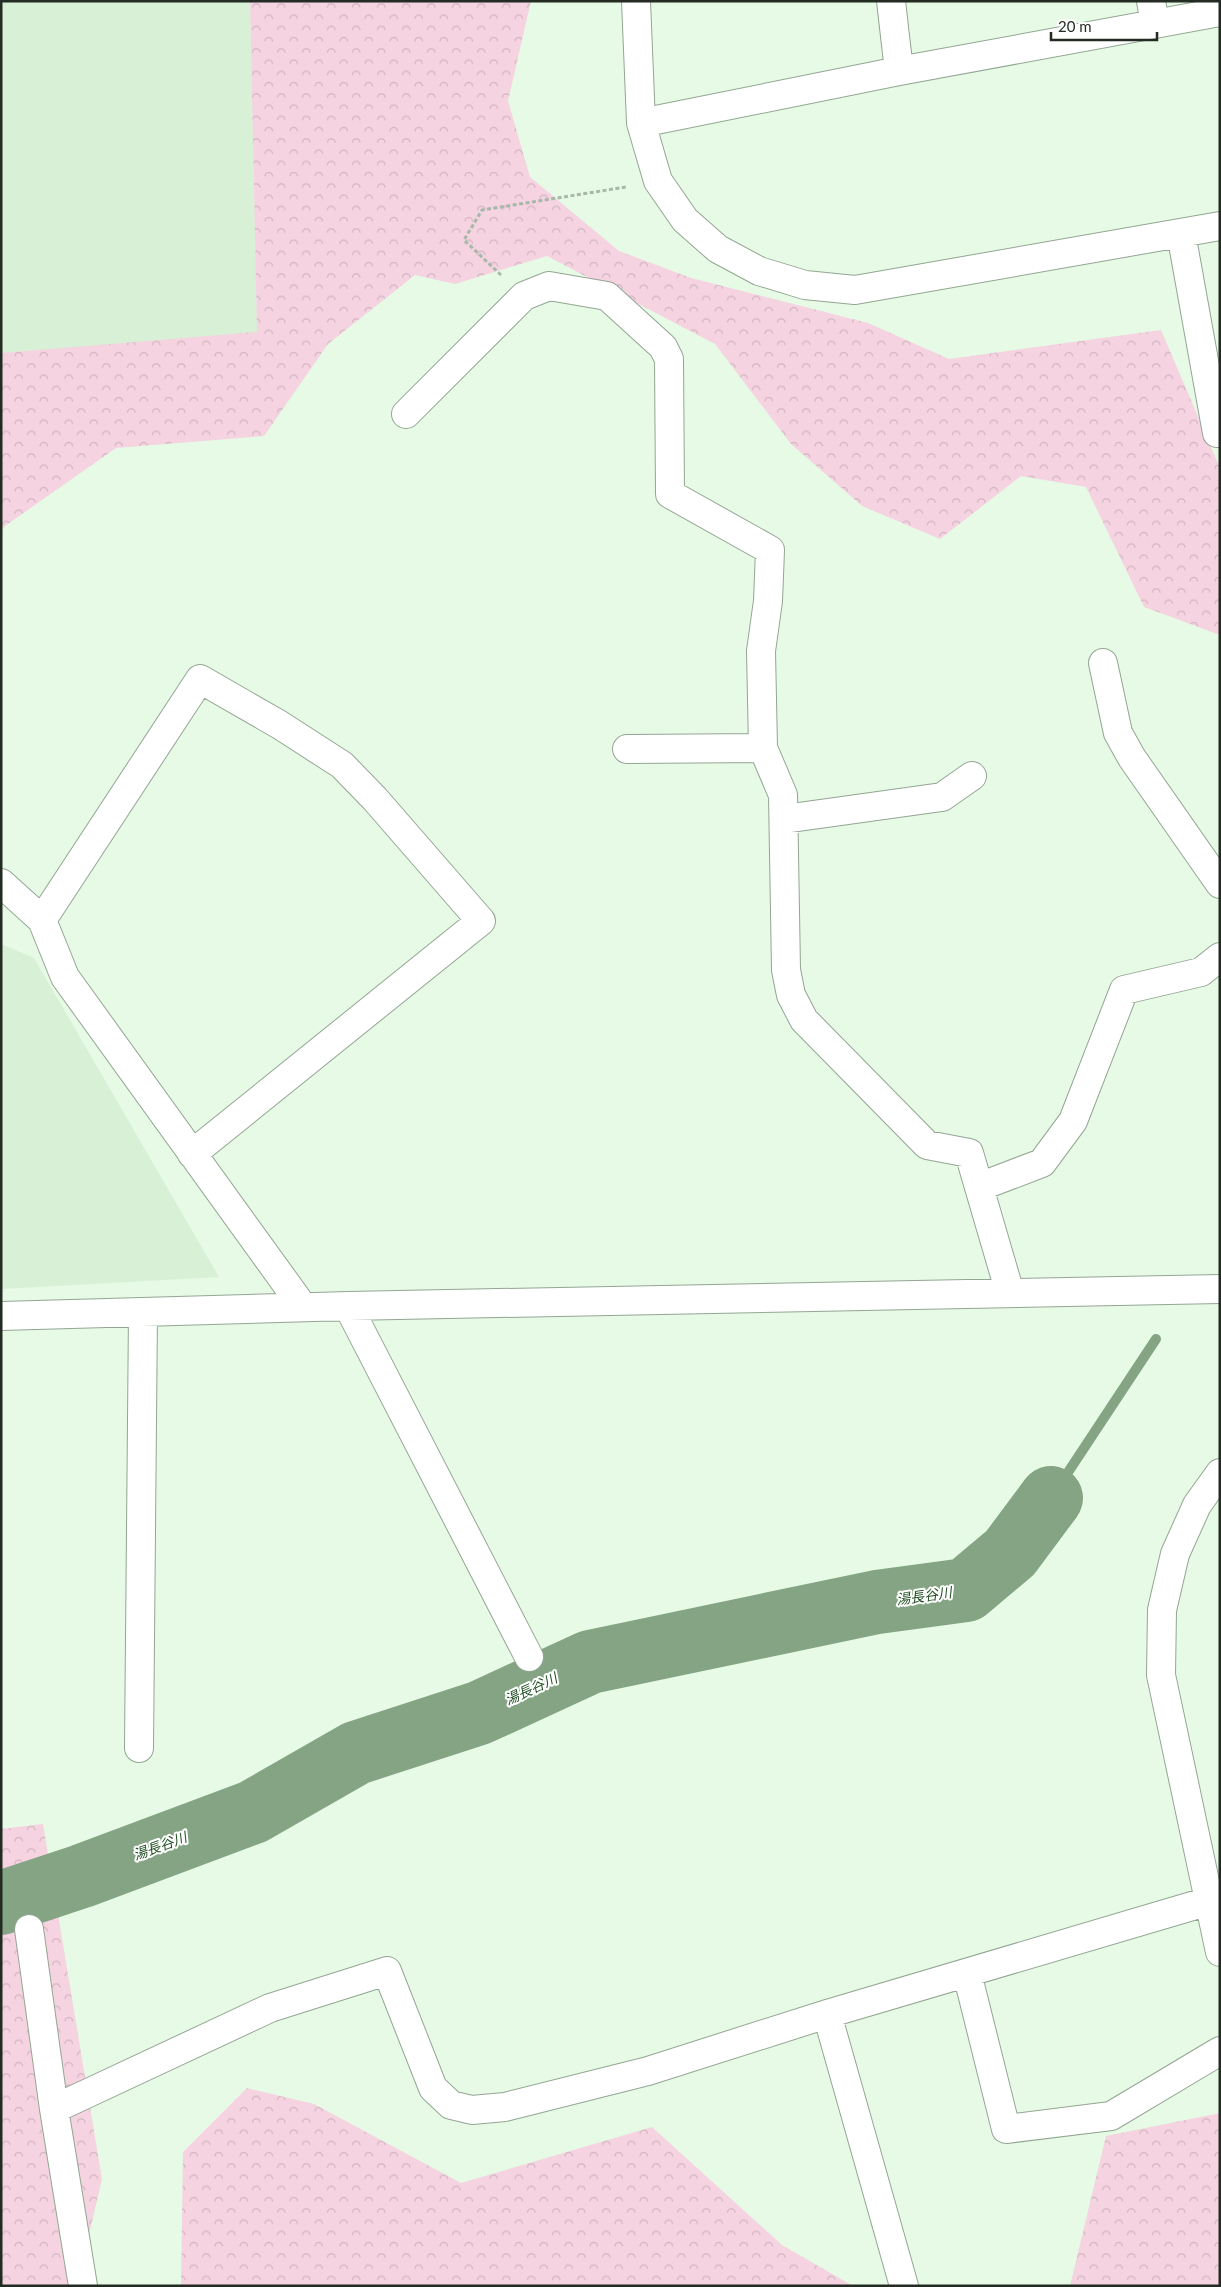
<svg xmlns="http://www.w3.org/2000/svg" width="1221" height="2287" font-family="Lato,'Noto Sans JP',sans-serif">
<style>
.built{fill:#d7f0d6}
.forest{fill:url(#forest-crowns)}
.lines{fill:none;stroke-linecap:round;stroke-linejoin:round}
.stream{stroke:#84a484;stroke-width:10}
.river{stroke:#84a484;stroke-width:64}
.minor-casing{stroke:#93a693;stroke-width:30}
.path{stroke:#a8b8a8;stroke-width:3;stroke-dasharray:4 2.5;stroke-linecap:butt}
.minor{stroke:#fff;stroke-width:28}
.labels{text-anchor:middle;stroke-width:4;stroke-linejoin:round;paint-order:stroke}
.water-label{font-size:14px;font-style:italic;fill:#225024;stroke:#fff}
</style>
<defs>
<pattern id="forest-crowns" width="20" height="18" patternUnits="userSpaceOnUse" patternTransform="scale(1.25)"><rect width="20" height="18" fill="#f5d3e1"/><path d="M2 6a3 3 0 1 1 6 0M12 15a3 3 0 1 1 6 0" fill="none" stroke="#d2b5c1"/></pattern>
</defs>
<rect width="100%" height="100%" fill="#e6fae6"/>
<path class="built" d="M1,1H250L258,364L1,386Z
M1,944L34,958L219,1277L1,1289Z"/>
<path class="forest" d="M250,1H531L508,101L530,177L619,251L691,278L868,323L949,359L1161,330L1220,468V635L1144,607L1086,487L1021,476L940,539L862,506L791,444L715,344L547,256L455,284L415,275L328,344L264,436L116,448L5,526L1,531V353L257,332Z
M43,1824L102,2179L77,2286H1V1829Z
M247,2088L314,2104L461,2183L652,2127L782,2245L853,2286H181L183,2152Z
M1220,2113V2286H1070L1106,2136Z"/>
<g class="lines">
<path class="stream" d="M1051,1498L1156,1339"/>
<path class="river" d="M1,1903L82,1876L253,1812L356,1753L479,1713L590,1662L877,1602L966,1590L1010,1553L1051,1498"/>
<defs>
<path id="minor" d="M636,1L641,123L658,181L685,220L718,249L759,271L805,285L855,290L1220,226
M891,1L899,71
M1151,1L1155,24
M641,123L899,71L1220,12
M1181,233L1217,433H1220
M406,414L524,296L549,286L607,296L663,347L669,359L670,494L770,550L768,601L761,651L763,748L783,795L786,970L791,995L804,1020L927,1145L969,1153L1010,1293
M1103,663L1118,733L1132,758L1220,884
M627,749L763,748
M784,819L942,797L972,776
M1,883L42,920
M192,1154L481,921L375,799L342,765L280,725L200,679L42,920L65,977L303,1307
M979,1187L1042,1163L1073,1121L1124,990L1201,972L1220,957
M348,1306L529,1657
M1,1316L348,1306L1220,1289
M1220,1473L1197,1505L1175,1554L1162,1610L1161,1675L1220,1952
M139,1748L143,1312
M29,1929L54,2109L83,2286
M967,1973L1006,2129L1111,2116L1220,2051
M827,2014L904,2286
M54,2109L270,2008L387,1971L433,2088L451,2105L472,2110L505,2107L648,2071L827,2014L1209,1901"/>
</defs>
<use href="#minor" class="minor-casing"/>
<path class="path" d="M501,275L464,240L482,210L626,187"/>
<use href="#minor" class="minor"/>
</g>
<g class="labels">
<g class="water-label">
<text transform="translate(924 1596) rotate(-8)" y="5">湯長谷川</text>
<text transform="translate(531 1689) rotate(-25)" y="5">湯長谷川</text>
<text transform="translate(160 1846) rotate(-20)" y="5">湯長谷川</text>
</g>
</g>
<rect width="1221" height="2287" fill="none" stroke="#232b23" stroke-width="5"/>
<path d="M1051 32v8h106v-8" fill="none" stroke="#232b23" stroke-width="2.5"/>
<text x="1058" y="32" font-size="15" fill="#232b23" stroke="#ffffff" stroke-width="4" paint-order="stroke">20 m</text>
</svg>
